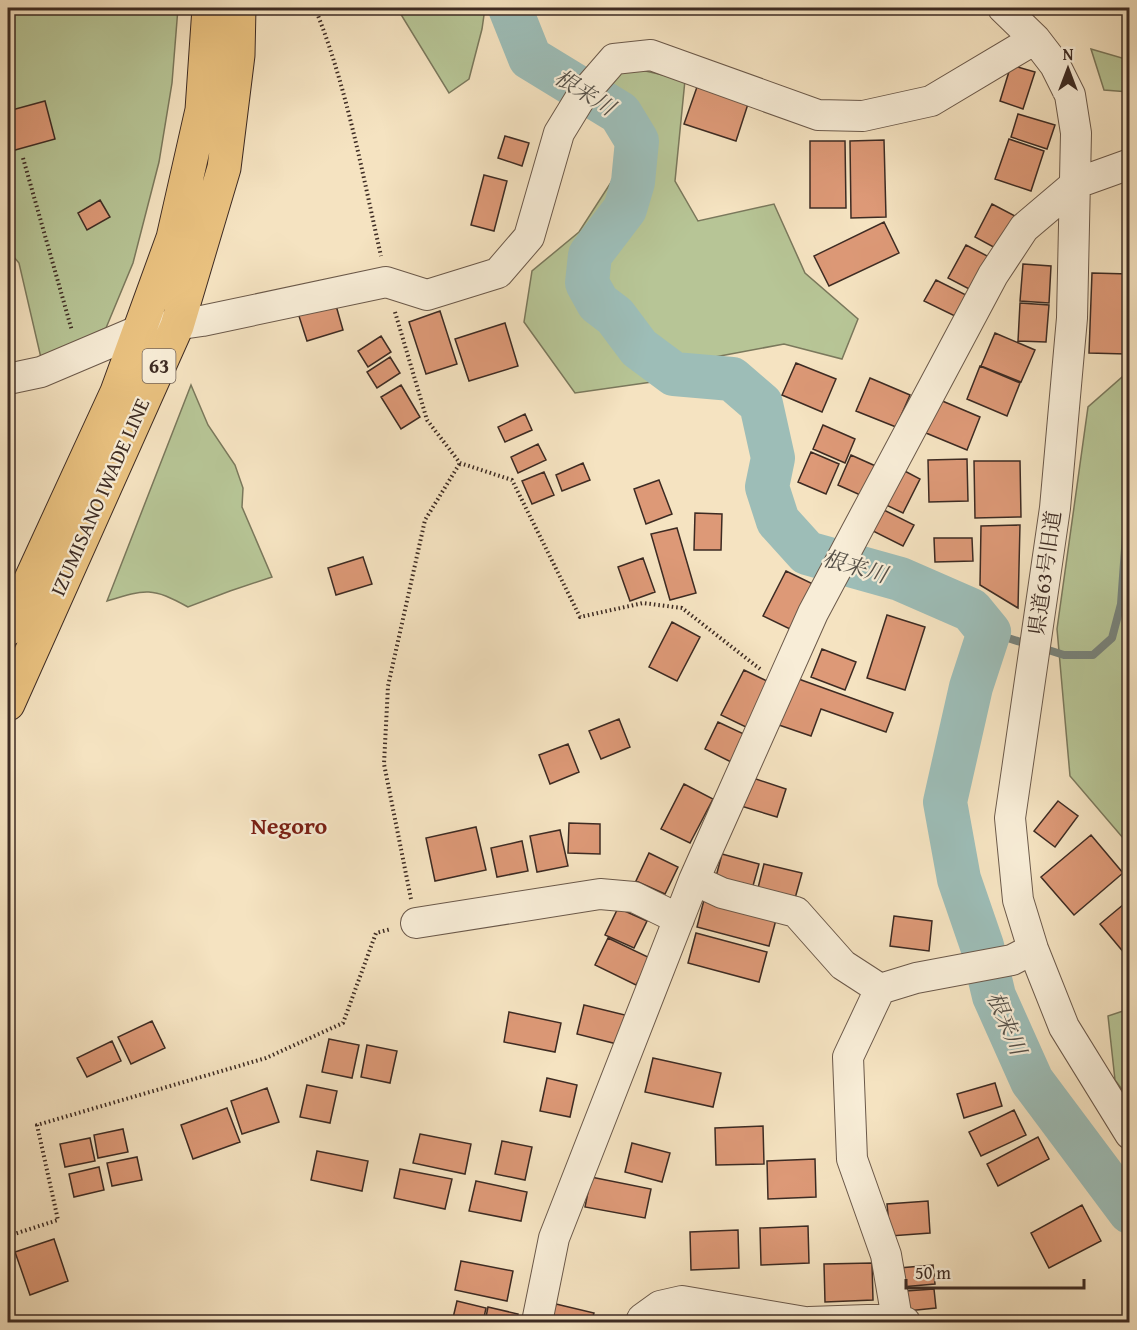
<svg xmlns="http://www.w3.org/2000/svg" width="1137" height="1330" font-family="'Gentium Book Plus','Noto Serif JP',serif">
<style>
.green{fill:#b7c596;stroke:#7a785c;stroke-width:1.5}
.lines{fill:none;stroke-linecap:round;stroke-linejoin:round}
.stream{stroke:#77837c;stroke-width:8}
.river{stroke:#9dbdb7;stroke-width:44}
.building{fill:#d97;stroke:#3d2b23;stroke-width:1.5}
.minor-casing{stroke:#6b594a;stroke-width:32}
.major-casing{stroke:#3d2b23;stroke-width:35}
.path{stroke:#3d2b23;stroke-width:4;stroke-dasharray:1.5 3;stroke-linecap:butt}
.minor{stroke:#f8edd7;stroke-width:30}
.major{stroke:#eac280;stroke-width:33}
.labels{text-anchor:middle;stroke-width:4.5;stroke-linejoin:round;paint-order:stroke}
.shield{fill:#f8edd7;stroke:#756559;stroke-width:1.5}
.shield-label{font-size:20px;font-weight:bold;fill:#3d2b23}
.street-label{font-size:21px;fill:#3d2b23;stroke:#f8edd7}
.water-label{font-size:22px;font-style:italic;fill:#555048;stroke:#f8edd7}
.quarter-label{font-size:24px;font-weight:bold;fill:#7a1f14;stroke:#f8edd7}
</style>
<rect width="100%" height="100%" fill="#f5e3c1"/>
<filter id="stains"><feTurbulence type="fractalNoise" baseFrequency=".00333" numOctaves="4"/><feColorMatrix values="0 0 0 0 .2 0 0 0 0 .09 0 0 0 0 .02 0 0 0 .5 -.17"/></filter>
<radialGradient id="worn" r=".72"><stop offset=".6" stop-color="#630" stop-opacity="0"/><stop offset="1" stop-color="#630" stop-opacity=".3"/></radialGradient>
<path class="green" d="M8,8H178L172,83L159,162L133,263L106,328L41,358L19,263L8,250Z
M397,8H485L482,29L469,79L449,93Z
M1091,49L1129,60V92L1104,90Z
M628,67L685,80L675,181L698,221L774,204L805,273L858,319L842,359L784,344L704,359L659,381L575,393L524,322L532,271L579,232L619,170L609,81Z
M1129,371V845L1070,776L1057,629L1088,407Z
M191,385L208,425L235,465L243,488L242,507L272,577L230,591L188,607C152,587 146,589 107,601Z
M1129,1009H1130L1129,1099L1115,1080L1108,1016Z"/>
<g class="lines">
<path class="stream" d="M989,632L1030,645
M1042,648L1064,655H1093L1112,638L1121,604L1127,521L1130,512"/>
<path class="river" d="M510,8L530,58L620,113L637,141L633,182L625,209L590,255L587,283L598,303L615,316L639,348L674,374L732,379L761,404L773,458L767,487L778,521L807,553L900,579L971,610L989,632L971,687L945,802L959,879L982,946L994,996L1032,1081L1130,1212"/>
</g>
<path class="building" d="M1011,65L1035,72L1023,109L1000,101Z
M697,87L748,104L736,141L684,124Z
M45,101L55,139L8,152V111Z
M1018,114L1055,125L1047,149L1011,137Z
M505,136L529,143L522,166L498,158Z
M1009,139L1044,151L1031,191L995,179Z
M884,140L886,217L851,218L850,141Z
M810,141H845L846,208H810Z
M484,175L507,181L494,231L471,225Z
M100,200L110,217L87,230L78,213Z
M992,204L1017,217L999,250L975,237Z
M884,222L899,253L829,286L814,256Z
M966,245L991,258L973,291L948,278Z
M1023,264L1051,266L1049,303L1020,301Z
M1092,273L1129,274L1126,354L1089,353Z
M936,280L970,297L959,318L924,301Z
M335,302L343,330L307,341L298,313Z
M1020,303L1049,305L1046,342L1018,341Z
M440,311L457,364L426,374L409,322Z
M505,323L518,366L469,381L455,339Z
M995,333L1035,350L1021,382L981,366Z
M381,336L391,352L368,367L358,351Z
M390,357L400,373L377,388L367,372Z
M796,363L836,379L822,412L782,395Z
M980,366L1020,383L1007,416L967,399Z
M870,378L910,395L896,427L856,411Z
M401,385L420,417L401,429L381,397Z
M940,400L980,417L967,450L926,433Z
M525,414L532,430L505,442L498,427Z
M823,425L855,439L845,463L813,449Z
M538,444L546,460L518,473L511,457Z
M811,452L839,464L826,494L798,482Z
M851,455L880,468L867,498L838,485Z
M967,459L968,501L929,502L928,460Z
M974,461H1020L1021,517L975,518Z
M583,463L590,480L562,491L556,475Z
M899,468L920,479L903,513L882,503Z
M544,472L554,495L532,504L522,481Z
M659,480L672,514L646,524L634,489Z
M880,508L914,525L903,546L869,529Z
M695,513L722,514L721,550H694Z
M1020,525L1018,608L980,585L981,526Z
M677,528L696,593L670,600L651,534Z
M934,538H972L973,561L935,562Z
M363,557L372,584L336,595L328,568Z
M643,558L655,592L630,601L618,567Z
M786,571L815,585L792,630L763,616Z
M887,615L925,627L905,690L867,678Z
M672,622L700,637L677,681L649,667Z
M822,649L856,662L845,690L811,677Z
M744,670L773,684L750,729L721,715Z
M793,677L893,713L886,732L821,709L811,736L776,724Z
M619,719L630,747L601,759L589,731Z
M718,722L746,735L733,763L705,749Z
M568,744L579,772L550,784L539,755Z
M750,777L786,789L777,817L741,806Z
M684,784L713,799L690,843L661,829Z
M1058,801L1078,816L1055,847L1034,831Z
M569,823L600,824V854L568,853Z
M476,827L486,870L435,881L426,838Z
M560,830L568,866L537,872L530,836Z
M1091,835L1123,873L1074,915L1041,877Z
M522,841L528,871L497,877L491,848Z
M649,853L678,867L665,894L636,881Z
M722,854L759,864L751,893L714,884Z
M764,864L802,873L794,902L757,892Z
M705,896L777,916L769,946L697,927Z
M1130,899V960L1100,924Z
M618,908L647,921L634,948L605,935Z
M894,916L932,921L929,951L890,946Z
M696,933L767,952L759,982L688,963Z
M608,938L650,958L636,985L595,965Z
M584,1005L629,1016L621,1045L577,1034Z
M509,1012L561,1023L555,1052L504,1042Z
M152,1021L165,1048L131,1064L118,1037Z
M329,1039L359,1045L352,1078L322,1072Z
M112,1041L121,1061L87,1077L77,1058Z
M367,1045L397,1051L390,1083L361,1077Z
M653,1058L721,1073L713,1107L645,1092Z
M547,1078L577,1085L570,1117L540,1111Z
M995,1083L1002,1106L964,1118L957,1094Z
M307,1085L337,1091L330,1123L300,1117Z
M267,1088L279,1122L242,1134L231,1101Z
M227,1108L240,1142L193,1159L181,1125Z
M1014,1110L1026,1135L981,1156L969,1132Z
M763,1126L764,1164L716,1165L715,1128Z
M123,1129L128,1152L98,1158L94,1135Z
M420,1134L471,1144L465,1174L413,1163Z
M1038,1137L1049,1159L998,1186L987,1164Z
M90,1138L95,1161L65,1167L60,1144Z
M502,1141L532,1147L525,1180L495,1174Z
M632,1143L670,1153L662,1182L625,1172Z
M317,1151L368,1161L362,1191L311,1180Z
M137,1157L142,1180L112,1186L107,1163Z
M815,1159L816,1197L768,1199L767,1161Z
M99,1167L104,1190L74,1197L69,1174Z
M400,1169L452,1179L445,1209L394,1198Z
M591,1177L651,1189L645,1218L585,1207Z
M476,1181L527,1192L521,1221L469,1211Z
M928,1201L930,1233L890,1236L887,1204Z
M1082,1205L1101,1241L1049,1268L1031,1233Z
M808,1226L809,1263L761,1265L760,1228Z
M738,1230L739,1268L691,1270L690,1232Z
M54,1239L68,1281L30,1295L15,1252Z
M461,1261L513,1271L507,1301L455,1290Z
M872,1263L873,1300L825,1302L824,1264Z
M933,1265L935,1284L901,1287L899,1268Z
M934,1289L936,1308L907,1311L906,1291Z
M457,1301L486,1308L483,1322H452Z
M556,1304L594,1313L591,1322H551Z
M488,1307L518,1314L516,1322H485Z
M597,1316L614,1321L613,1322H595Z"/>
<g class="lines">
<defs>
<path id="minor" d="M1003,8L1035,39L1055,65L1070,95L1076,133L1072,318L1055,508L1010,818L1018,900L1033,949L1064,1027L1130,1134
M8,379L41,372L140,330L202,321L386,282L427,295L498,273L529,237L559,133L581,97L614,59L651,55L818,115L863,116L931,101L1035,39
M694,880L722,893L796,912L843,965L880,989
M416,923L600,894L634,897L679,919
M897,1319L886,1255L852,1159L848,1057L880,989L916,978L1012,960L1033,949
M537,1322L554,1238L694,880L813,613L993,275L1024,228L1077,183L1130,164
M641,1322L642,1319L660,1306L682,1301L805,1322
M809,1322L897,1319L905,1322"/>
<path id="major" d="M8,629L117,392L173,238L202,110L209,8
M8,704L177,326L224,168L238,55L239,8"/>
</defs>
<use href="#minor" class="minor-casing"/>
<use href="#major" class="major-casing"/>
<path class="path" d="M315,8C347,87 362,172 381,256
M23,158L72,331
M395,312L427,420L460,463L512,480L580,617L643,603L682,608L760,669
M411,899L384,764L388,686L425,520L460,463
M8,1236L58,1220L37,1125L266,1058L343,1023L376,933L391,929"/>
<use href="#minor" class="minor"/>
<use href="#major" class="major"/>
</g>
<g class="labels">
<rect class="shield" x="142.5" y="349" width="33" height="34" rx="4.5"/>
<g class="shield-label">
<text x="159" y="373">63</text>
</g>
<g class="street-label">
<text transform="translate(100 497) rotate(-66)" y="7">IZUMISANO IWADE LINE</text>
<text transform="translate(1045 573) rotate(-82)" y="7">県道63号旧道</text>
</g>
<g class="water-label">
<text transform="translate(585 92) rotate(32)" y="8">根来川</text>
<text transform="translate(855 566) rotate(16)" y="8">根来川</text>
<text transform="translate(1007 1023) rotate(67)" y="8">根来川</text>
</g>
<g class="quarter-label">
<text x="289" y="834">Negoro</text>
</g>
</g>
<rect width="1137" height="1330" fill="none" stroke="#f5e3c1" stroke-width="30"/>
<rect x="9" y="9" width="1119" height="1312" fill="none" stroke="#3d2b23" stroke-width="3"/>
<rect x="15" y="15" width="1107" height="1300" fill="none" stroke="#3d2b23" stroke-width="1.5"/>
<g transform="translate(1068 69)" stroke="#f8edd7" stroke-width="4.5" paint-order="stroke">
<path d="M0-4.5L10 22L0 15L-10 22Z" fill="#3d2b23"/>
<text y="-9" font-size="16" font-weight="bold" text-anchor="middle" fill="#3d2b23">N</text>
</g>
<path d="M906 1279v9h178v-9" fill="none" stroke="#3d2b23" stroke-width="3"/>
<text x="915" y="1279" font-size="18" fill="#3d2b23" stroke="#f8edd7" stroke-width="4.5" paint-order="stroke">50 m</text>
<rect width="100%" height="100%" filter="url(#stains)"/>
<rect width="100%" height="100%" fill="url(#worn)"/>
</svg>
